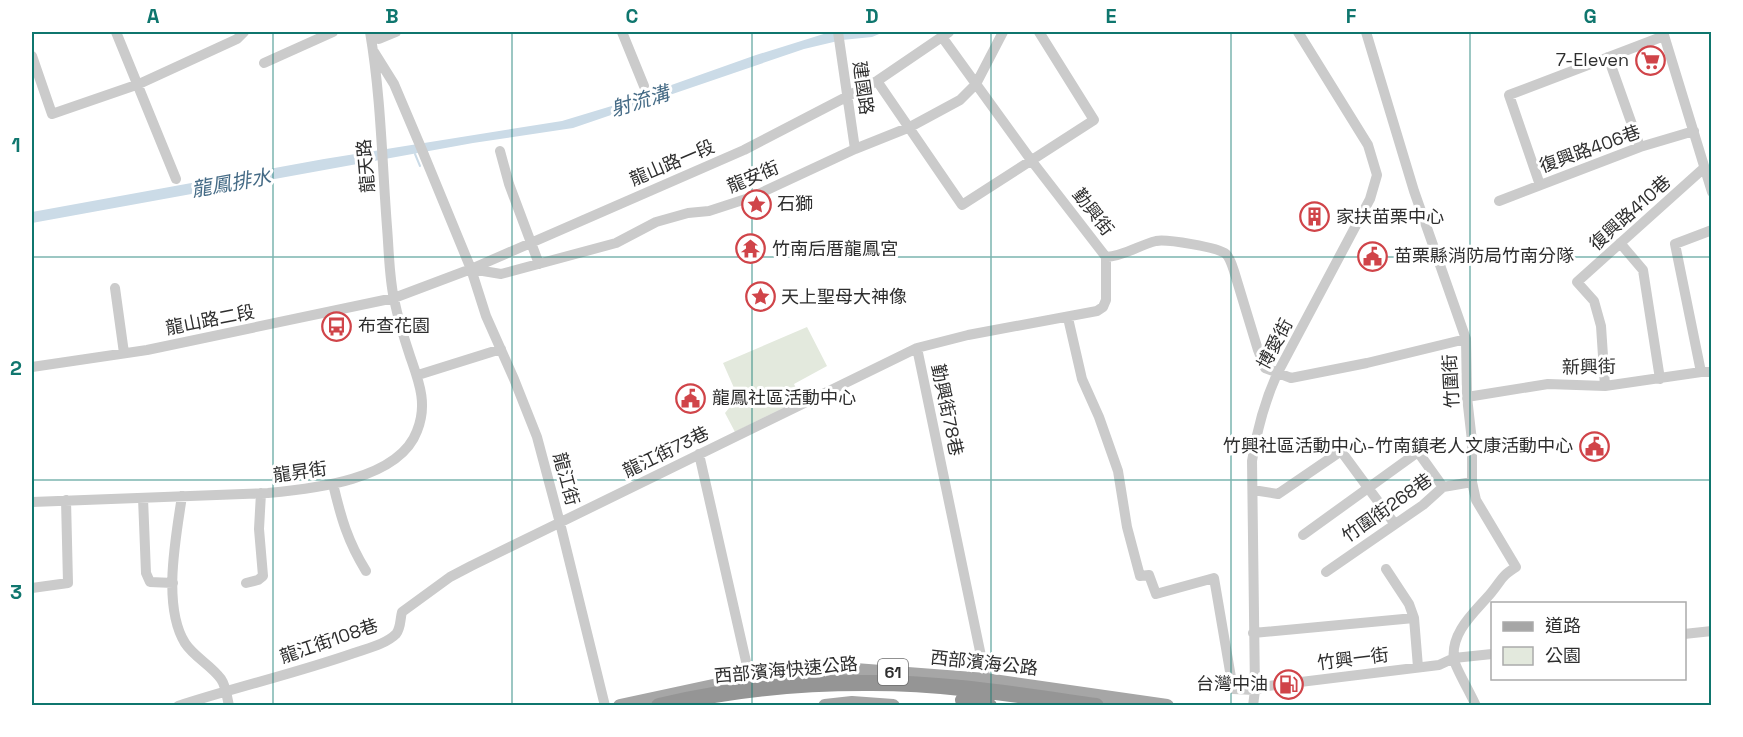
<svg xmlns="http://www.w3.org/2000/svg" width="1743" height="737" font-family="'Space Grotesk','Noto Sans TC',sans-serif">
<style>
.green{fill:#e3e9dd}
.water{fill:#cbdbe7}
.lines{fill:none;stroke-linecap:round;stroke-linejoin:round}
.stream{stroke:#cbdbe7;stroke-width:2}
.minor{stroke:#cbcbcb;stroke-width:10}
.major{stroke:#a6a6a6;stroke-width:14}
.highway{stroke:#959595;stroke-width:16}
.grid{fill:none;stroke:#0f766e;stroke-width:1.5;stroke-opacity:0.55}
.labels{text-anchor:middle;stroke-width:6;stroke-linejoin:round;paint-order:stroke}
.shield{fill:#fff;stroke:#6d6d6d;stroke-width:1.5}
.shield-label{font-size:16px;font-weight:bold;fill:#2e2e2e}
.poi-label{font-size:18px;fill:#2e2e2e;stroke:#fff;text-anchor:start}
.street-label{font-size:18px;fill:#2e2e2e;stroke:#fff}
.water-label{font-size:20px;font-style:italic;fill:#456b86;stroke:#fff}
.neatline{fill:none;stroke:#0f766e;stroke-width:2}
.grid-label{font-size:20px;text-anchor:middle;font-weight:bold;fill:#0f766e}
</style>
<rect width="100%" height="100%" fill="#fff"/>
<path class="green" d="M807,327L827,366L794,384L801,399L735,432L725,413L738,397L723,363Z"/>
<path class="water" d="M830,32H884L872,37L842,40L804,49L573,128L473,143L32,223V212L324,159L562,121L615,105L756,55Z"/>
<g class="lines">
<path class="stream" d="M415,154L420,166"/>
<path class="minor" d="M116,32L176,179
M372,32L379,39L396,32
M622,32L644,86
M838,32L855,149
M1366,32L1414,191L1466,339L1467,397L1472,441V482L1476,500L1516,567C1500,577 1502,580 1491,593C1475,612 1450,632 1454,660C1456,669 1471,694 1476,706
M1663,32L1712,192
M942,37L1031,160L1106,257
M374,52L394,84L422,150L471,269L486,316L514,379L537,437L560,523L605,706
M32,56L52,114L139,84L237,39L244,32
M1608,57L1640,147
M264,63L333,32
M877,81L962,205L1094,120L1039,32
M500,151L509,184L539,264
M1540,185L1509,95L1664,36
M1499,201L1640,147L1694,131
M1620,243L1643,270L1660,379
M1106,257C1125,256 1139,245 1156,241C1166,239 1218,247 1226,254C1230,258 1232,265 1234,271L1258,350L1265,368L1291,378L1367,363L1466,339
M471,269L501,274L616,243L656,222L688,213L709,211L752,197L855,149L910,127L960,100L976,84L1003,32
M115,288L124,353
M1068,318L1082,379L1099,417L1118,471L1127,527L1140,576L1149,575L1156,594L1214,578L1233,689L1255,690L1268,686L1439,665L1454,658L1492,654
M32,367L147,350L394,298L471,269L744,150L877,81L949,32
M1701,372L1675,244L1712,230
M418,375L501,349
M1605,386L1601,326L1594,301L1577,282L1704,168
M1467,397L1548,384L1605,386L1701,372H1712
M699,454L750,679
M333,484C341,518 348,542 366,571
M1253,490L1278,494L1341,451L1394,523
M182,496C176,537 162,606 185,643C194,657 211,665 221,679C226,686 227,697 229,706
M143,498L146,573L150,582L173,583
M32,502L268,493C312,489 399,480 417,431C428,404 419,382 410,356C404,338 398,318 394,299C389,276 389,251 387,227C382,162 381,96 370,32
M1303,535L1418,452L1443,487
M1386,569L1409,604L1414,618L1418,667
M1326,572L1423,505L1443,487L1472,482
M246,583L258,580L263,576L259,529L261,493
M32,588L68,583L66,500
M1253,633L1414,618
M1684,634L1712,631
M986,680L917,348L968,335L1097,311L1103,307L1106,300V257
M178,706C236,687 297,673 354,653C368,648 386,644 396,634C401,628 400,619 402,612L450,577L471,566L917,348
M1253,706L1255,690L1252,461C1257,429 1264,403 1277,374L1370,199L1377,175L1368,145L1298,32"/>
<path class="major" d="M620,706L741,680L855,670L986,680L1167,706
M825,706L852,703L893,706"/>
<path class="highway" d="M963,700L989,706
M659,706C726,690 796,683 864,683C941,682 1019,695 1096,706"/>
</g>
<path class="grid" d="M273,32V706M512,32V706M752,32V706M991,32V706M1231,32V706M1470,32V706M32,257H1712M32,480H1712"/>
<defs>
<symbol id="supermarket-ring" viewBox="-11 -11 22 22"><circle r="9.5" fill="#fff" stroke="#d04449" stroke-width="1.5"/><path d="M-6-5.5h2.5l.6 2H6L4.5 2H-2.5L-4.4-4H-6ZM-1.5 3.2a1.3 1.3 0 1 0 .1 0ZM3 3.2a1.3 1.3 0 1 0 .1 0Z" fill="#d04449"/></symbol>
<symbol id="sight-ring" viewBox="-11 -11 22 22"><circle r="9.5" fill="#fff" stroke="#d04449" stroke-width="1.5"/><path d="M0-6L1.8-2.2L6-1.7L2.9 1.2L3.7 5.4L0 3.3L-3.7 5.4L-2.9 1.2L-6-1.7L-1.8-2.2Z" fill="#d04449"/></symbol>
<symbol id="building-ring" viewBox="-11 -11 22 22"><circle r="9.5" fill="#fff" stroke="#d04449" stroke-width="1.5"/><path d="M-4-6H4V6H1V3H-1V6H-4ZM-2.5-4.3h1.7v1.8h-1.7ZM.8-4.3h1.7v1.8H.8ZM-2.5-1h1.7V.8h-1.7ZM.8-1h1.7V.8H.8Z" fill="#d04449"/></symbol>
<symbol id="temple-ring" viewBox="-11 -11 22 22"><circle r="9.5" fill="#fff" stroke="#d04449" stroke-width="1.5"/><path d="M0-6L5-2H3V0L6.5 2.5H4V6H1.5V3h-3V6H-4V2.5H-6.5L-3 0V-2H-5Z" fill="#d04449"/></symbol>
<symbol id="civic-ring" viewBox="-11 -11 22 22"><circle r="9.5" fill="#fff" stroke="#d04449" stroke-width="1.5"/><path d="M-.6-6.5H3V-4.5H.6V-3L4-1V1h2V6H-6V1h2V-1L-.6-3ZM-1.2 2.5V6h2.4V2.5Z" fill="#d04449"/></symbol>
<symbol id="bus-ring" viewBox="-11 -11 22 22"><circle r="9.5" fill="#fff" stroke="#d04449" stroke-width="1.5"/><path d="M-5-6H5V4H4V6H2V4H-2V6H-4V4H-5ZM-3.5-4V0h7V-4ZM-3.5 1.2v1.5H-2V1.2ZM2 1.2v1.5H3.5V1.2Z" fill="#d04449"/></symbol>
<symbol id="fuel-ring" viewBox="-11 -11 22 22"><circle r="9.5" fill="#fff" stroke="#d04449" stroke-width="1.5"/><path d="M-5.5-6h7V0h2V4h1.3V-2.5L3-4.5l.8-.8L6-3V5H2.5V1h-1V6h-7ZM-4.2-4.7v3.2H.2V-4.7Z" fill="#d04449"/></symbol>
</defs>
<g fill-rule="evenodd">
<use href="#supermarket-ring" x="1634" y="44" width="33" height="33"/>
<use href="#sight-ring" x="740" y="188" width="33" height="33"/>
<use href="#building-ring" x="1298" y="200" width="33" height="33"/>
<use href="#temple-ring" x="734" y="232" width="33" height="33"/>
<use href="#civic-ring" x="1356" y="240" width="33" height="33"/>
<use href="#sight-ring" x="744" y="280" width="33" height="33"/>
<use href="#bus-ring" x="320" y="310" width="33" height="33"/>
<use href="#civic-ring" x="674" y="382" width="33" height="33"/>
<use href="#civic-ring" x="1578" y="430" width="33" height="33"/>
<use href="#fuel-ring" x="1272" y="668" width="33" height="33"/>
</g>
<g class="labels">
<rect class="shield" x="878" y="659" width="30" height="26" rx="4.5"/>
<g class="shield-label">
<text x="893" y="678">61</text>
</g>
<g class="poi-label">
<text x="1629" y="66" text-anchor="end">7-Eleven</text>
<text x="777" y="210">石獅</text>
<text x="1336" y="223">家扶苗栗中心</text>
<text x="772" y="255">竹南后厝龍鳳宮</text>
<text x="1394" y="262">苗栗縣消防局竹南分隊</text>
<text x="781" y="303">天上聖母大神像</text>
<text x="358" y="332">布查花園</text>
<text x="712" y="404">龍鳳社區活動中心</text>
<text x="1573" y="452" text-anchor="end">竹興社區活動中心-竹南鎮老人文康活動中心</text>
<text x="1268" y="690" text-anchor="end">台灣中油</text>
</g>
<g class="street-label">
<text transform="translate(863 88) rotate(82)" y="6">建國路</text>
<text transform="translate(1590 149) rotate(-20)" y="6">復興路406巷</text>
<text transform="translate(672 163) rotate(-23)" y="6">龍山路一段</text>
<text transform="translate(366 166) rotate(-95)" y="6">龍天路</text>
<text transform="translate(753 177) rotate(-23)" y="6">龍安街</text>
<text transform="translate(1093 212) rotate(52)" y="6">勤興街</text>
<text transform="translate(1630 213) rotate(-42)" y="6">復興路410巷</text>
<text transform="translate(210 320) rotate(-11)" y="6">龍山路二段</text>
<text transform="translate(1275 344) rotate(-62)" y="6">博愛街</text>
<text transform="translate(1589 367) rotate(-1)" y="6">新興街</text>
<text transform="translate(1451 381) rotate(-93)" y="6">竹圍街</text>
<text transform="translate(947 410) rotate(78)" y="6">勤興街78巷</text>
<text transform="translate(666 452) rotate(-26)" y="6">龍江街73巷</text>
<text transform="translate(300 472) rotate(-8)" y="6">龍昇街</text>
<text transform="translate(566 479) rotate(75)" y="6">龍江街</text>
<text transform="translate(1387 508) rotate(-35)" y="6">竹圍街268巷</text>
<text transform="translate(329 641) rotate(-19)" y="6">龍江街108巷</text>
<text transform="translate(1353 659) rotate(-7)" y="6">竹興一街</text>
<text transform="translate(984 663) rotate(6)" y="6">西部濱海公路</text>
<text transform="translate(786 670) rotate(-5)" y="6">西部濱海快速公路</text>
</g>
<g class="water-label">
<text transform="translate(640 101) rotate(-17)" y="7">射流溝</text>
<text transform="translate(231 183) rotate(-10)" y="7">龍鳳排水</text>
</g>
</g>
<rect width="1743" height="737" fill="none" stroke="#ffffff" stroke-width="66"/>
<rect x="1491" y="602" width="195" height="78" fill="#ffffff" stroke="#ababab" stroke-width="1.5"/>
<rect x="1503" y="622" width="30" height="9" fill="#a6a6a6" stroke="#ababab" stroke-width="1.5"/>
<text x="1545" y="632" font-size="18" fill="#2e2e2e">道路</text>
<rect x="1503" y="647" width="30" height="18" fill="#e3e9dd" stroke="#ababab" stroke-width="1.5"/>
<text x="1545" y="662" font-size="18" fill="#2e2e2e">公園</text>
<rect x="33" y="33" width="1677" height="671" class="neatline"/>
<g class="grid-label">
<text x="153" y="23">A</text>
<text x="392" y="23">B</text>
<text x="632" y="23">C</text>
<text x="872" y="23">D</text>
<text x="1111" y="23">E</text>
<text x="1351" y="23">F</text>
<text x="1590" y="23">G</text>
<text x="16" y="152">1</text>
<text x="16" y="375">2</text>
<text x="16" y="599">3</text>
</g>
</svg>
